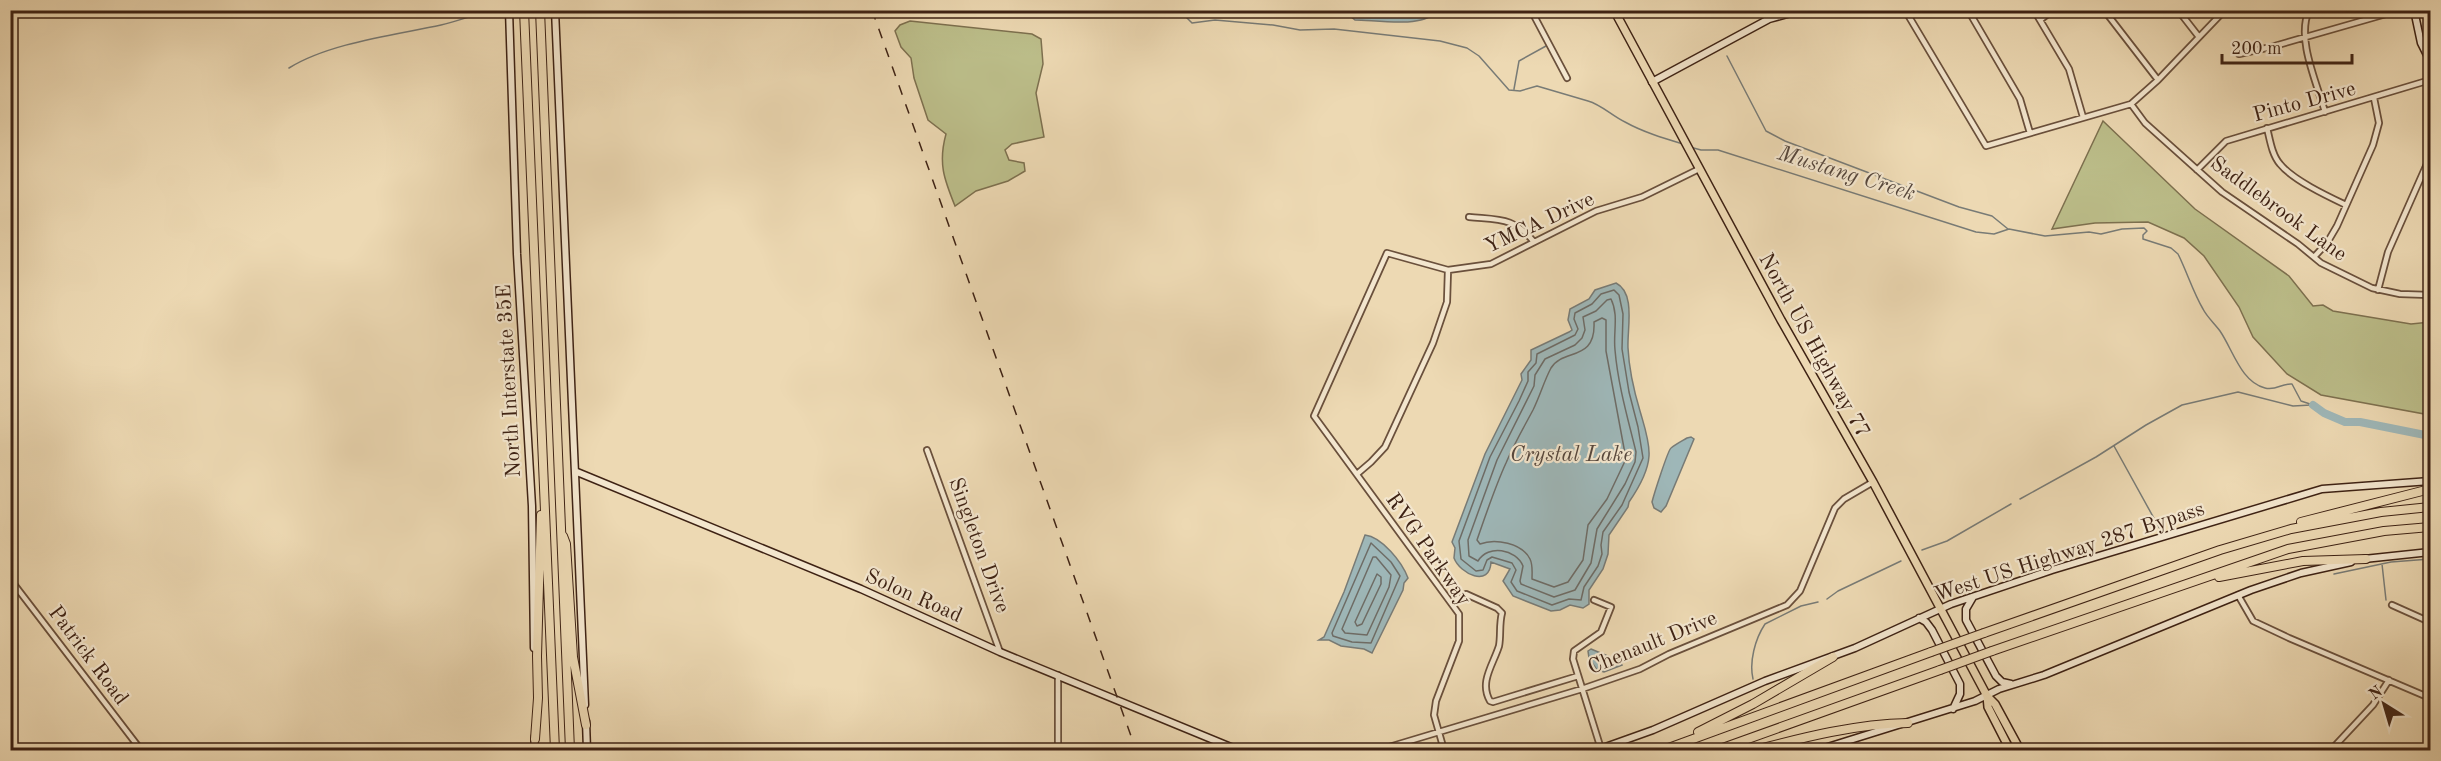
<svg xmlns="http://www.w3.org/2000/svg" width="2441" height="761" font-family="'Old Standard TT',serif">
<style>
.green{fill:#bcbe8a;stroke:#7d704f;stroke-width:1.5}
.water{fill:#9eb7b8;stroke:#787b76;stroke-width:1.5}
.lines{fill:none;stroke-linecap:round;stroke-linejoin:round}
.shore{stroke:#6e6c66;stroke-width:1.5}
.stream{stroke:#787b76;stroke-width:1.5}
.river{stroke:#9eb7b8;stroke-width:8}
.street-casing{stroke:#6a503c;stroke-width:8}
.secondary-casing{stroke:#3e2214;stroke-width:9}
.primary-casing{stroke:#3e2214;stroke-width:10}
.highway-casing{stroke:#3e2214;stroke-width:10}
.street{stroke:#f3e6ce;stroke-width:4.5}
.secondary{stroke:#f3e6ce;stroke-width:6}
.primary{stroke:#edd9b3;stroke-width:7}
.highway{stroke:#edd9b3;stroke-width:8}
.rail{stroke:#3e2214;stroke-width:1.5;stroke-dasharray:10 10;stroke-linecap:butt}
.highway-bridge-casing{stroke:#3e2214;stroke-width:10;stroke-linecap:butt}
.highway-bridge{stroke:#edd9b3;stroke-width:8}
.labels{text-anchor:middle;stroke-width:4.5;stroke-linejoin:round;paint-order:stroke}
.street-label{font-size:21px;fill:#3e2214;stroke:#f3e6ce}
.water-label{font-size:22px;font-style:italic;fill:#56473d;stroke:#f3e6ce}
</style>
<rect width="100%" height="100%" fill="#edd9b3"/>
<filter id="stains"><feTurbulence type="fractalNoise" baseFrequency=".00333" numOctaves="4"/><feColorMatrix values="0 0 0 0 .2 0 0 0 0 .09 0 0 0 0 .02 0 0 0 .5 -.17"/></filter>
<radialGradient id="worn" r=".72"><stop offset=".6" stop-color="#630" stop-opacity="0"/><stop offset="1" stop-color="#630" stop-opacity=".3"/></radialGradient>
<path class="green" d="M910,21L1032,34L1041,39L1043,64L1036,93L1044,137L1012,144L1005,150L1009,160L1024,163L1025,171L1008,181L976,191L955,206C944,179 938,163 946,134L928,120L914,78L911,58L901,47L895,31L900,25Z
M2103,121L2195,209L2289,276L2313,306L2323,305L2333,311L2411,324L2430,322V415L2321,395L2287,374L2253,337L2239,307L2204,256L2184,238L2148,222L2095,223L2052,229Z"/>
<path class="water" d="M1350,10H1433L1434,13C1422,28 1374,20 1355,20L1350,16Z
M1616,283C1636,293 1627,329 1628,348C1629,369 1634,391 1640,411C1644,425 1650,442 1649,456C1648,473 1638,489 1629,502L1628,507L1609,535L1608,554L1603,569L1589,590V604L1583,608L1570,605L1560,610L1551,611L1513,596L1503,581L1510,569L1491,562C1490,588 1460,574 1454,558L1455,548L1452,542L1485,454L1522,380L1521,374L1531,360V350L1569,332L1572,330L1568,320L1570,309L1589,299L1595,290Z
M1687,438L1691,437L1694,439L1666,506L1661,512L1654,508L1652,502C1654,494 1668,450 1671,448C1676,444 1682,441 1687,438Z
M1365,535C1382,537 1402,562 1408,578L1404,583L1403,590L1372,653L1364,649L1341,646L1329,640H1319L1324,637L1344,592Z
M1591,649L1620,661L1622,665L1604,672L1597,670L1589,658L1588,651Z"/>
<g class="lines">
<path class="shore" d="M1356,10L1358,14L1416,15L1424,14L1428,10
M1614,290L1619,295L1623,314L1622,349L1629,392L1638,427L1643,458L1622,505L1603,532L1601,545L1602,554L1598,566L1584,587L1581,600L1569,599L1552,605L1517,591L1511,582L1516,570L1512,563L1492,557L1487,560L1483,570L1476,571L1461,559L1459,541L1490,457L1519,401L1528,381V372L1536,363L1537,354L1575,335L1578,329L1574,319L1575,313L1592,304L1601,294Z
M1611,299C1619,315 1613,333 1615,350C1618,385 1628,419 1636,452L1635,462L1625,484L1597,529L1591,563L1575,590L1554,597L1521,584L1520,581L1523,566C1516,549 1488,544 1478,561L1469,556L1468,540L1497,460L1534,386L1535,375L1545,359L1575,345L1582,338L1585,330L1583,317L1596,311L1607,300Z
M1602,318L1606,320V351L1626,459L1607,499L1588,525L1583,560L1568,582L1554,587L1532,579C1532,572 1533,565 1530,559C1522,543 1495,538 1480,544L1477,540C1486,514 1495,487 1506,463C1514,444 1524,427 1533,410C1540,396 1544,381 1551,368C1563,348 1596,362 1594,322Z
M1371,543L1391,562L1400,576L1371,643L1352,642L1333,636L1332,633Z
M1373,557H1376L1391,575L1389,587L1367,635L1345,633L1342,629Z
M1377,574L1381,577V584L1362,624L1357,626L1355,622Z"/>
<path class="stream" d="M1179,10L1192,23L1215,20L1273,25L1300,30L1334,29L1440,41L1467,48L1479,56L1509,90L1520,91L1537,86L1588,101C1602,105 1612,116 1625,122C1643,132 1663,138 1683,144
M1727,56L1766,131L1785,141L1835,160L1959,207L1992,216L2008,229
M289,68C329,43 395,35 441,25C459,21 478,13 496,10
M1514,89L1519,61L1546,46
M1690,147L1701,150H1718L1976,232L1994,234L2009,229L2045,236L2089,232L2101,234L2122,229L2144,228L2147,231L2143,235V239L2171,248L2178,254C2187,272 2193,292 2203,309C2207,317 2215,324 2220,331C2233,350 2241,382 2265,388C2276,391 2282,383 2292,384L2301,401L2313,405
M2114,446L2161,531
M2020,499L2096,457L2146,425L2182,405L2238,392L2293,406L2311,405
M1922,550L1947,541L2011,504
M2382,564L2386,600
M2334,574L2391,562L2430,559
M1827,599L1838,591L1901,561
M1753,679C1749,662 1755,639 1765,624L1801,606L1818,602"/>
<path class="river" d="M2313,405L2324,413L2345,422H2360L2430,436"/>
<defs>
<path id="street" d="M1531,10L1567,78
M1905,10L1986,146L2131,104L2158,80L2225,10
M1968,10L2020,99L2030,133
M2034,10L2069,69L2083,117
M2104,10L2158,80
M2178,10L2199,37
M2309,10C2296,39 2317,83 2325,112
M2040,20L2053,10
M2239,54L2271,47L2400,10
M2131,104L2145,123L2222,192L2298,244L2321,263L2372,288L2400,294L2430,295
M2267,128C2270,140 2272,155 2280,164C2293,180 2327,196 2346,205
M2197,170L2226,141L2430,80
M1469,217C1499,220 1514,217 1534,242
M2314,257L2327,243L2337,226L2373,145L2379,123L2374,98
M2378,290L2388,252L2430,157
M927,450L1000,652
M1357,474L1371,462L1385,447L1433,343L1447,302L1448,270
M10,579L141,750
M2238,595L2253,621L2289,638L2430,698
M1594,600L1611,607L1601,632L1574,651L1573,659L1601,749
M1452,604L1466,594L1497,608L1502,613C1499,624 1501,636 1499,646C1493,665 1479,682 1490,701L1493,702L1578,676
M2392,605L2430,622
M1058,675V749
M1022,750H1069
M1379,750L1582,689L1640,669L1669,654L1787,605L1800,591L1835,508L1844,499L1873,482
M1444,750L1434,715L1436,701L1459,641V614L1314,416L1387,253L1448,270L1491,264L1596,211L1642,197L1699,169
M2331,750L2373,705L2389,680"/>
<path id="secondary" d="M509,10L517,254L532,506L534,648
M555,10L585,705
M2414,10L2421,43L2430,61
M1652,82L1769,19L1802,10
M577,472L861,589L1000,652L1238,750
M2364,559L2430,552
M1973,597L1966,609V620L1996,676L2002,682L2011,684
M1919,618L1926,622L1932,630L1960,684V694L1953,709
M586,721L587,750
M534,750L535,736
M1597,750L1653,730L1765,681L1855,648L1951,604L2052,570L2322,489L2430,481
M1818,750L1975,701L1999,689L2044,675L2251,590L2301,573L2351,562"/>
<path id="primary" d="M1614,10L1781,320L1873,482L1987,696L1995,704L2020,750
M1987,696L1988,707L2010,750"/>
<path id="highway" d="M524,10L555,750
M540,10L570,750
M2301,522L2430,489
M563,536L566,544L573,657L586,725
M2219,577L2303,561L2366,559
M1984,633L2220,550L2291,529L2381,512L2430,507
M1992,651L2288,549L2384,531L2430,527
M1698,732L1753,704L1833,657
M535,739L538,698L537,656L541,515
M1663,750L1931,652
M1717,750L1940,670
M1755,750C1805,737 1856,724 1908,723"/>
</defs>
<use href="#street" class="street-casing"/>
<use href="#secondary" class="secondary-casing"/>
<use href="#primary" class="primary-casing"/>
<use href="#highway" class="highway-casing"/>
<use href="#street" class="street"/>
<use href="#secondary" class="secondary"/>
<use href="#primary" class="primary"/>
<use href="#highway" class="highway"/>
<path class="rail" d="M872,10L1136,750"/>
<defs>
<path id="highway-bridge" d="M1931,652L1984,633
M1940,670L1992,651"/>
</defs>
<use href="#highway-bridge" class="highway-bridge-casing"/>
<use href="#highway-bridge" class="highway-bridge"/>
</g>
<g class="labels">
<g class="street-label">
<text transform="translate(2304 101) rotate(-15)" y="7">Pinto Drive</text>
<text transform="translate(2279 208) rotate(36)" y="7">Saddlebrook Lane</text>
<text transform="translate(1539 222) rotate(-25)" y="7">YMCA Drive</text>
<text transform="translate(1815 345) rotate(61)" y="7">North US Highway 77</text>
<text transform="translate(508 381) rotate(-93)" y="7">North Interstate 35E</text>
<text transform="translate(980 545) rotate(70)" y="7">Singleton Drive</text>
<text transform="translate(1429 549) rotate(55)" y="7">RVG Parkway</text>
<text transform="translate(2069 551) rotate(-18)" y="7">West US Highway 287 Bypass</text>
<text transform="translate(914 595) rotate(24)" y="7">Solon Road</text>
<text transform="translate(1652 642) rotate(-22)" y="7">Chenault Drive</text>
<text transform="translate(89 655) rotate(53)" y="7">Patrick Road</text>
</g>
<g class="water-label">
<text transform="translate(1847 172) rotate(17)" y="8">Mustang Creek</text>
<text x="1571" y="461">Crystal Lake</text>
</g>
</g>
<rect width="2441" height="761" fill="none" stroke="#edd9b3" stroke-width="36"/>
<rect x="12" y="12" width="2417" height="737" fill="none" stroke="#3e2214" stroke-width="3"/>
<rect x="18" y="18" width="2405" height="725" fill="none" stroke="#3e2214" stroke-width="1.5"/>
<g transform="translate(2384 704) rotate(323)" stroke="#f3e6ce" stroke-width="4.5" paint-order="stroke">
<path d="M0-4.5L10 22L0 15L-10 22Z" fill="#3e2214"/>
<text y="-9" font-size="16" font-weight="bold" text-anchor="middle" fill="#3e2214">N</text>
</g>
<path d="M2222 54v9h130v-9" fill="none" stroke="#3e2214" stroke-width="3"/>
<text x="2231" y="54" font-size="18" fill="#3e2214" stroke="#f3e6ce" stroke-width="4.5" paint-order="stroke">200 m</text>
<rect width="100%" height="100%" filter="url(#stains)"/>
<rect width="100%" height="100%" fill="url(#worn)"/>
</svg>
